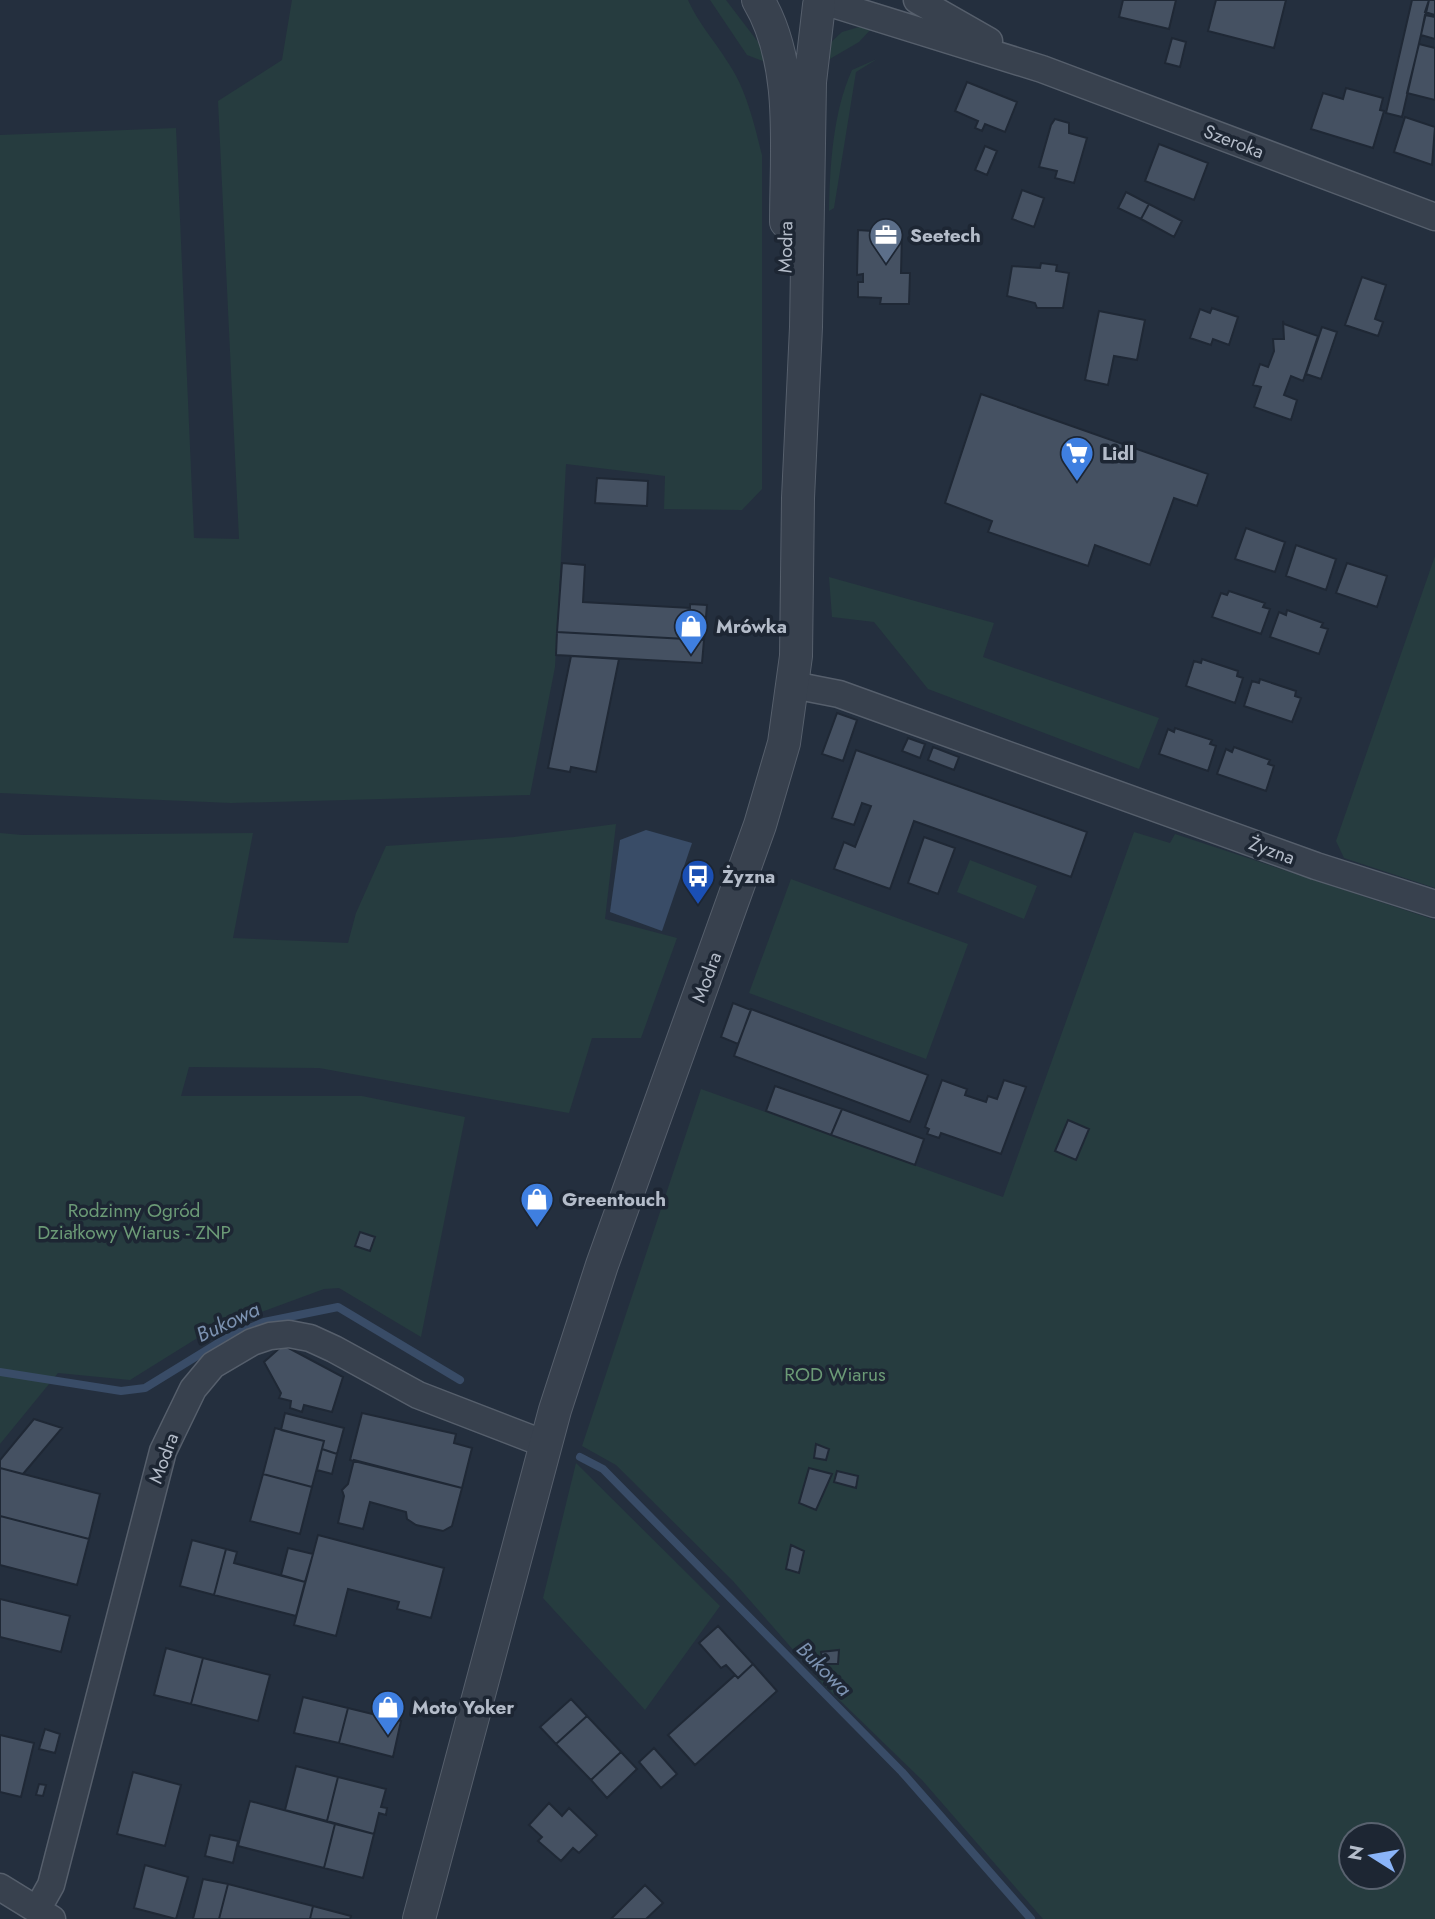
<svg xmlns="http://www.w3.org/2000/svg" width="1435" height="1919" font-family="Jost,sans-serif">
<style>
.green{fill:#263c3f;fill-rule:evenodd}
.water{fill:#394c67}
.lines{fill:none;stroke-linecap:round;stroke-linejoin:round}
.stream{stroke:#394c67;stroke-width:8}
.building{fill:#455162;stroke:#1f2835;stroke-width:2}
.minor-casing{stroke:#565f6c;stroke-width:29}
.tertiary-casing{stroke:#565f6c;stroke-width:34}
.minor{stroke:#38414e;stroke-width:26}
.tertiary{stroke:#38414e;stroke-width:32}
.labels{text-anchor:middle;stroke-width:7;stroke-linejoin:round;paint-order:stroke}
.street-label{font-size:19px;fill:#b4bcc9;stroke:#1d2633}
.poi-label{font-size:19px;font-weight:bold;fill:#b4bcc9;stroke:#1d2633;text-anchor:start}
.park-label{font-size:19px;fill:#6b9a76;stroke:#1d2633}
.water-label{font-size:21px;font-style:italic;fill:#7c92b1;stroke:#1d2633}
</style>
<rect width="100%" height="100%" fill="#242f3e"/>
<path class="green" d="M292,0H688C698,23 714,40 727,61C746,88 754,123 762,155V489L742,510L664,509L665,476L566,464L555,667L530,795L231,803L0,793V135L176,128L194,538L239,539L218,101L282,60Z
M710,0H726L758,42L768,63L747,55Z
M859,27L872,28L859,42L828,60V45L842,32Z
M877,59L856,72L834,208L829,211C830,165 833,112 852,70Z
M1435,556V888L1344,858L1336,841Z
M829,577L994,623L983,657L1159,718L1139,769L928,689L874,622L832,617Z
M616,824L605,919L677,938L641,1038H592L569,1113L319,1068L189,1067L181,1096H362L465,1117L421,1337L339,1288L324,1289L207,1332L130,1380L58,1373L0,1444V833L22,835L253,833L233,938L348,943L356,913L386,846L514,837Z
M1134,832L1170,843L1175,834L1435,920V1919H1043L922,1780L823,1684L733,1581L616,1465L582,1446L701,1089L1003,1197ZM1351,1835H1393V1877H1351Z
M970,860L1037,886L1024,919L957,892Z
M791,879L968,944L926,1059L749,993Z
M576,1463L720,1606L645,1710L543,1598Z"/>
<path class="water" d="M646,830L692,843L662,931L610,912L620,840Z"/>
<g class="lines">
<path class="stream" d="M0,1372L121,1391L145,1388L228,1337L264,1322L338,1307L460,1380
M580,1457L603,1469L902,1772L1031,1919"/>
</g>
<path class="building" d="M1123,0H1176L1169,29L1119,17Z
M1216,0H1286L1274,48L1208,31Z
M1412,0H1429L1402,117L1386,113Z
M1429,0H1435V15L1425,12Z
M1425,15L1435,17V39L1421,35Z
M1172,38L1186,42L1180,67L1165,63Z
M1419,44L1435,48V100L1407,93Z
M967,82L1017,102L1005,132L985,124L982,131L975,128L978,121L955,111Z
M1346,88L1383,98L1380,110L1384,111L1373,148L1311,129L1323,93L1343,99Z
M1405,117L1435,127L1432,165L1394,152Z
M1055,119L1069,123V133L1087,138L1074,183L1055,178L1057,171L1039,167L1051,125Z
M1159,144L1208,163L1194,200L1145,181Z
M985,146L997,151L987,175L975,170Z
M1022,190L1044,198L1034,227L1012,219Z
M1126,192L1149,204L1141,219L1118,208Z
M1149,204L1182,221L1174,237L1141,219Z
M858,230L902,233L901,273H910L909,304H880L881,298L858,297V282H863V274L857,275Z
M1041,263L1057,265L1056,271L1069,273L1063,308H1037L1035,303L1007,296L1012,266L1040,268Z
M1362,277L1386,285L1375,319L1383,322L1378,336L1345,325Z
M1212,308L1238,317L1229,345L1213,339L1211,345L1190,338L1200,309L1210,313Z
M1099,311L1145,320L1137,360L1114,356L1108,385L1085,380Z
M1283,321L1284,324L1318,336L1303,381L1291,376L1284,395L1297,400L1291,420L1254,407L1261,387L1253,385L1260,364L1268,367L1274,351L1273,339H1284Z
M1322,327L1337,332L1321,379L1306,374Z
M981,394L1208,474L1197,506L1174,498L1150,565L1095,545L1088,566L988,532L992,521L945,503Z
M597,478L648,481L647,506L595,503Z
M1246,528L1285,542L1275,572L1235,559Z
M1296,545L1336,559L1326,590L1286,576Z
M562,563L585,565L583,602L690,608V604L707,605L704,640L557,632Z
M1347,563L1387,576L1377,607L1336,593Z
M1229,591L1265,603L1263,607L1270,609L1261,634L1212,617L1221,593L1227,595Z
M1287,610L1323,623L1321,627L1328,629L1319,654L1270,637L1279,612L1286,615Z
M557,632L704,640L702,663L556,655Z
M571,656L619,659L596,772L571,767L570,772L548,768Z
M1202,659L1238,671L1237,676L1243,678L1235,703L1186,686L1194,661L1201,663Z
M1260,679L1296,691L1295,696L1301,698L1292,722L1244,706L1252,681L1259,683Z
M837,713L857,720L843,761L822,754Z
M1175,728L1212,740L1210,744L1216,746L1208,771L1159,754L1168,729L1174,732Z
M908,738L925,744L920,758L902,751Z
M933,747L959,757L954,770L928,760Z
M1234,747L1270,760L1268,764L1274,766L1266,791L1217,774L1226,749L1232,752Z
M856,750L1087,832L1071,877L914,821L890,889L834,869L844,842L855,847L871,806L862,803L854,825L832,818Z
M924,837L955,848L938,894L908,883Z
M733,1003L751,1010L738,1044L721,1037Z
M751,1009L928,1075L910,1122L734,1056Z
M942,1080L967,1089L965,1095L986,1102L988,1096L997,1099L1004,1080L1026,1087L1001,1154L941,1133L939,1138L927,1134L929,1129L925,1127Z
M775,1086L842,1109L831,1135L766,1111Z
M842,1109L924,1139L915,1165L831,1135Z
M1068,1120L1089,1129L1076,1160L1055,1151Z
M360,1232L375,1237L370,1251L355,1246Z
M283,1345L343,1377L332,1412L304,1405L302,1412L290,1408L291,1401L279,1398L281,1393L264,1362Z
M285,1413L344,1428L337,1454L322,1449L324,1441L281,1430Z
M362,1413L456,1434L454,1443L472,1448L462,1488L350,1460Z
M34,1419L62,1428L23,1474L0,1468V1460Z
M275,1428L324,1441L312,1487L263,1474Z
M816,1444L829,1449L826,1460L814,1458Z
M322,1449L337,1454L332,1474L317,1470Z
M354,1460L462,1488L452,1526L443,1531L416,1525L407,1519L406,1512L370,1502L363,1529L338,1523L344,1496L342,1490L348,1484Z
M0,1468L100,1494L89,1539L0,1516Z
M809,1468L832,1474L816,1510L799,1503Z
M837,1471L858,1476L856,1488L834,1482Z
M263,1474L312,1487L300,1534L250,1521Z
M0,1516L89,1539L77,1585L0,1565Z
M318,1535L444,1568L431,1618L397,1609L399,1602L348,1589L336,1636L294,1625Z
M192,1540L226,1549L214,1595L180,1586Z
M791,1545L804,1551L799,1573L786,1569Z
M288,1548L313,1554L305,1582L281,1575Z
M226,1549L237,1552L234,1563L305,1582L296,1616L214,1595Z
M0,1599L70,1616L61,1652L0,1637Z
M718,1626L753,1664L738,1678L726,1665L721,1668L699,1643Z
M166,1648L203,1658L191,1704L154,1695Z
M839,1650L838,1664H823L821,1652Z
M203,1658L270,1675L258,1721L191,1704Z
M753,1664L777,1691L695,1765L668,1735L735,1675L738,1678Z
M303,1697L348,1708L339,1743L294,1733Z
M571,1699L587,1716L556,1744L540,1727Z
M348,1708L401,1721L393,1757L339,1743Z
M587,1716L621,1752L591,1780L556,1744Z
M45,1729L60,1734L55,1753L39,1749Z
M0,1735L34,1743L21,1797L0,1792Z
M654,1748L677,1774L661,1788L639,1762Z
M621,1752L637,1769L607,1798L591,1780Z
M296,1766L338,1777L327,1821L285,1810Z
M133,1772L181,1785L165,1846L117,1834Z
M338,1777L386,1789L381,1807L387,1808L386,1815L379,1813L374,1834L327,1821Z
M39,1784L46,1785L43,1796L36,1795Z
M250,1801L335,1824L324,1868L238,1846Z
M549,1803L562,1816L569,1808L597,1835L579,1853L573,1848L561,1861L538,1841L542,1837L529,1825Z
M335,1824L374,1834L363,1878L324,1868Z
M210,1835L238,1841L233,1863L205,1856Z
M145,1865L188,1877L176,1919L134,1908Z
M203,1879L228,1884L219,1919H193Z
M228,1884L313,1906L310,1919H219Z
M645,1885L663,1903L646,1919H611Z
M313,1906L351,1916L350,1919H310Z"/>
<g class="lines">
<defs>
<path id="minor" d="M917,0L989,41
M819,5H836L1042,69L1435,217
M793,685L839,694L1316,866L1435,904
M0,1887L52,1919
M37,1910L51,1885L163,1451L193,1389L213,1365L252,1342L270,1336L289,1334L310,1338L334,1349L418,1395L545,1444"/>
<path id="tertiary" d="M758,0C796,63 786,151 786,222
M419,1919L555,1410L602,1265L760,825L784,743L796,656L798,498L806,327L810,82L819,5"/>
</defs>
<use href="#minor" class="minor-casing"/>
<use href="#tertiary" class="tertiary-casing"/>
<use href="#minor" class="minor"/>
<use href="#tertiary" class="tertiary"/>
</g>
<defs>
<symbol id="office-pin" viewBox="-11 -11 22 30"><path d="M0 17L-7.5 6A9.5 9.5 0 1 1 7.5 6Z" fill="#5c6f8a" stroke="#1d2633"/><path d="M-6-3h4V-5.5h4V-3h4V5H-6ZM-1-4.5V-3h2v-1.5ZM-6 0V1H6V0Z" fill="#fff"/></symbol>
<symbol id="supermarket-pin" viewBox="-11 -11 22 30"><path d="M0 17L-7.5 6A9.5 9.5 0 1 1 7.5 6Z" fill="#3f7fe0" stroke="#1d2633"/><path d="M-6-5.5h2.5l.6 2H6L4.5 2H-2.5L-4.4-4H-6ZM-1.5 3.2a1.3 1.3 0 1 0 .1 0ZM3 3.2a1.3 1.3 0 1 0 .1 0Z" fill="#fff"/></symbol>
<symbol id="shop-pin" viewBox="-11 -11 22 30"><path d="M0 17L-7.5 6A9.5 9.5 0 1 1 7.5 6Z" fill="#3f7fe0" stroke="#1d2633"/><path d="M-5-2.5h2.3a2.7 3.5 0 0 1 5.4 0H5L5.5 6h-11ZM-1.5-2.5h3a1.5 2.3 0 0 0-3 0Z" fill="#fff"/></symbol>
<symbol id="bus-pin" viewBox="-11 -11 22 30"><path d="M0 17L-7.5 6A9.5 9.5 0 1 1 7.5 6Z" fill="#1a4fb4" stroke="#1d2633"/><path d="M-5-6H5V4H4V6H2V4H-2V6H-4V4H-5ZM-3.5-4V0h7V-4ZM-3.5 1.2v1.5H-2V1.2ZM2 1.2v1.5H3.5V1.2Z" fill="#fff"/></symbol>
</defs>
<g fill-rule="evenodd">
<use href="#office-pin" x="867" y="216" width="38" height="52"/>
<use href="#supermarket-pin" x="1058" y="434" width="38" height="52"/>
<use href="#shop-pin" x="672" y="607" width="38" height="52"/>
<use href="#bus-pin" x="679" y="857" width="38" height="52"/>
<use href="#shop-pin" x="518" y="1180" width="38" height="52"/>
<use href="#shop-pin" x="369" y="1688" width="38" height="52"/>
</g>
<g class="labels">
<g class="street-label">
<text transform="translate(1234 141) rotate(21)" y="7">Szeroka</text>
<text transform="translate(785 247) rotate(-89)" y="7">Modra</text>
<text transform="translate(1272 850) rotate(20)" y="7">Żyzna</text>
<text transform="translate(706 977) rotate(-70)" y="7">Modra</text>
<text transform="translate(163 1458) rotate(-70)" y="7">Modra</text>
</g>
<g class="poi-label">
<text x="910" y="242">Seetech</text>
<text x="1102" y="460">Lidl</text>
<text x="716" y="633">Mrówka</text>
<text x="722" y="883">Żyzna</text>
<text x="562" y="1206">Greentouch</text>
<text x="412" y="1714">Moto Yoker</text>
</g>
<g class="park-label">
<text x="134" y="1217">Rodzinny Ogród<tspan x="134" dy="22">Działkowy Wiarus - ZNP</tspan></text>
<text x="835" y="1381">ROD Wiarus</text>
</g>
<g class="water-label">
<text transform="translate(228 1322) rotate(-25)" y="7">Bukowa</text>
<text transform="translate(824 1669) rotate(45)" y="7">Bukowa</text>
</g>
</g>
<g transform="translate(1372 1856) rotate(281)"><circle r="33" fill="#1d2633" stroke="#59626f" stroke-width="2"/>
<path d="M0-5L12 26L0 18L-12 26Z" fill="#8ab4f8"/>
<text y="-10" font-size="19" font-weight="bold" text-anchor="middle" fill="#b4bcc9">N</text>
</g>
</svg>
